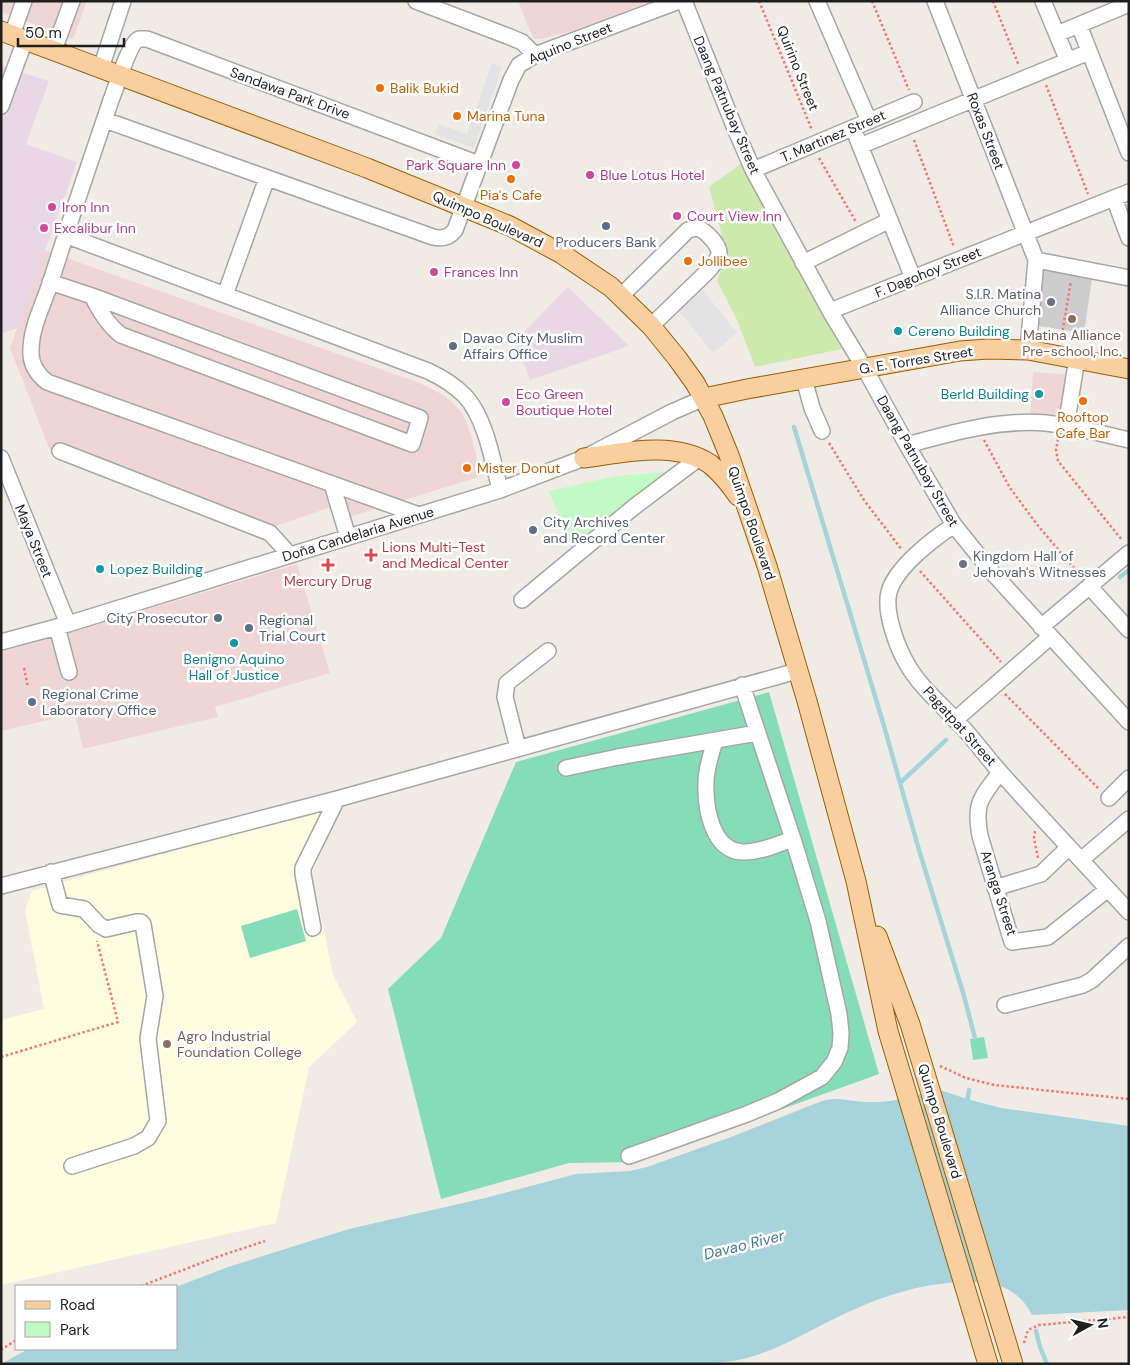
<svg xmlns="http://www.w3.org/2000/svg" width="1130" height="1365" font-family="'DM Sans',sans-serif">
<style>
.commercial{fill:#f0d5d5}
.industrial{fill:#e9d7e6}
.education{fill:#fefde0}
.religious{fill:#cdcdcd}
.grass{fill:#cde9ac}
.park{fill:#c3f9c5}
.pitch{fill:#85ddb7}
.parking{fill:#e3e3e3}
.water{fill:#a7d3dd}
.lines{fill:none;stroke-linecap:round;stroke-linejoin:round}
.stream{stroke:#a7d3dd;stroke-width:4.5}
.minor-casing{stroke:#a6a6a6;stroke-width:18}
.major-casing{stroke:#986002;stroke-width:21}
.path{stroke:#f8776f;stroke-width:2.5;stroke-dasharray:2.5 2.5;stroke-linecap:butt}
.minor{stroke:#fff;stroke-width:15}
.major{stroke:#facfa0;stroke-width:19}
.food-dot{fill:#e8710a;stroke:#fff;stroke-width:2}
.hotel-dot{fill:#d1479c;stroke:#fff;stroke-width:2}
.service-dot{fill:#5c6f8a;stroke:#fff;stroke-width:2}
.worship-dot{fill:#6b7280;stroke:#fff;stroke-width:2}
.education-dot{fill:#8d6e63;stroke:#fff;stroke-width:2}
.culture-dot{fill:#0f9aa8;stroke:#fff;stroke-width:2}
.health-dot{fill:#e0444e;stroke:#fff;stroke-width:2}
.labels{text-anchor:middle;stroke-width:5;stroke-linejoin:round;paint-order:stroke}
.street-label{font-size:14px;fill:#1f1f1f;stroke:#fff}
.food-label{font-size:14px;fill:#c56008;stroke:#fff;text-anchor:start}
.hotel-label{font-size:14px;fill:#b23c85;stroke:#fff;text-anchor:start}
.service-label{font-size:14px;fill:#4e5e75;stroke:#fff;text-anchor:start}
.worship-label{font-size:14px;fill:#5b616d;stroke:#fff;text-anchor:end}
.culture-label{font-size:14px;fill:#0d838f;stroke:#fff;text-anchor:start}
.education-label{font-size:14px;fill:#785e54;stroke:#fff}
.health-label{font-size:14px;fill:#be3a42;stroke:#fff;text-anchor:start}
.water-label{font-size:15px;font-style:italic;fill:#46769e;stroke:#fff}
</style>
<rect width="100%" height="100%" fill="#f0ece5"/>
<path class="commercial" d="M1,1H87L73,39L1,12Z
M518,1H651L572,31L541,39H535L532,36Z
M44,250L417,382L438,392L451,401L462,413L469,429L482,476L336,521L331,507L256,533L51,453L10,348Z
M1033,372L1071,375L1064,423L1030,419Z
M297,564L330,673L215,707L218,717L83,749L75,714L1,731V652L56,637Z"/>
<path class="industrial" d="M1,66L49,81L26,144L77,162L17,328L1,334Z
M568,287L629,346L530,380L515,341Z"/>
<path class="education" d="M343,803L312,873L333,975L357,1022L309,1067L276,1223L1,1285V1020L44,1009L25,910L32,891Z"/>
<path class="religious" d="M1039,269L1092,279L1084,333L1032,325Z"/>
<path class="grass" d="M742,163L842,349L755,367L737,320L717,281L727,254L709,187Z"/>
<path class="park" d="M675,471L572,549L549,491L616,476Z"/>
<path class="pitch" d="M769,692L879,1074L636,1162L569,1163L441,1199L388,989L441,938L516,762Z
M297,909L306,941L250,958L241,926Z
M984,1037L988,1058L973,1060L970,1039Z"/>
<path class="parking" d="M492,63L502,67L474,148L435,134L439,124L467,134Z
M703,290L737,333L713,353L678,310Z"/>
<path class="water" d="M937,1089L967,1099L1001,1108L1129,1126V1310L1032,1315C1020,1290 998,1282 972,1282C928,1281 884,1295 844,1314C814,1328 786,1346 754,1356C726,1365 696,1363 667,1364H1L28,1349H176V1287L228,1267L349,1229L485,1198L576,1174L630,1171L647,1167L731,1137L822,1101C842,1096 849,1102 868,1102C893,1103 914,1096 937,1089Z"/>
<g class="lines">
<path class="stream" d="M794,427L884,726L919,850L964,996L975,1038
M1120,577L1129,570
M900,783L946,740
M967,1103L969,1090
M1036,1331L1040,1347L1047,1364"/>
<defs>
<path id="minor" d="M416,1L510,37L522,42L535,55
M684,1L734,126L753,170L830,311L865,369L907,445L954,525L991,571L1129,722
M817,1L869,121
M935,1L1036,260L1028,350
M1043,1L1068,61
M1079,25L1129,153
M1057,34L1129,4
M12,35L24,1
M54,50L72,1
M101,68L123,1
M1,106L25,40
M105,120L433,237C442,239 449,238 455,230L511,80L519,65L535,55L679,1
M857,138L913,278
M860,146L1089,52
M753,170L914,102
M1114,198L1129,238
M65,235L428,371C441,377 453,384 464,395C485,416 493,461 500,490
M1036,260L1129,278
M803,263L890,220
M50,282L92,296L420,418L412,444L121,335C107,324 100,311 92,296
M225,295L267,178
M621,296L688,230L697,228C705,230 720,245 719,254C718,260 712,266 708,271L651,326
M830,311L1129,192
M804,379L812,408L822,431
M1066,427L1077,358
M907,445C951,433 999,419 1046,423C1074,426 1102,434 1129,440
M60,451L270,533L290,555
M1,458L68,624
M332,484L348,537
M419,515L47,382C37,374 30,364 31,350C31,327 44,303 51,281C70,220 91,160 111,100C116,88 129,43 139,39H147L479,164
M954,525C933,539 896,567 889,592C884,612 897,647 907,664C921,689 946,708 964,729C977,743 988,759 1001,773C1043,820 1086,865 1129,912
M1089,586L1129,630
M522,600L634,507L699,458
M57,627L69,672
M1041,627L1129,553
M1,642L68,624L500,490L584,458L672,412L704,398
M955,720L1050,637
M715,741C711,754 706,769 706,782C705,808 712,853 745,852C761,852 778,844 793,839
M518,748L505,697L507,683L548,651
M566,768L618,757L757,733
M1000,772C981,799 974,801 980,836L1012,942L1048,937L1108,889
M1109,798L1129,778
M1081,860L1129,819
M51,872L60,905L84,909L99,925L106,929L136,922H141L143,924L155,996L148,1039L158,1121L148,1138L134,1146L72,1166
M1,886L337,799L797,671
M995,888L1041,874L1069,847
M313,928L303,874V868L337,799
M1005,1005L1083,985L1092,980L1129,946
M629,1156L747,1114L778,1101L822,1077L834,1062L840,1048L841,1033L839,1014L818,921L793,839L742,685"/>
<path id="major" d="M1,31L367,168L510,226L562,254L611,287L651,326L677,358L695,383L713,416L729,455L767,566L807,701L856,881L888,1031L988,1364
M704,398L747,389L960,351L988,349L1028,350L1129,369
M584,458C623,453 674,440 710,464C721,473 730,484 738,496
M877,936L910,1024L1013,1364"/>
</defs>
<use href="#minor" class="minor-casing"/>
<use href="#major" class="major-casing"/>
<path class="path" d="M759,1L812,130
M872,1L909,90
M993,1L1019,66
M1046,85L1088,194
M914,140L954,247
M819,158L856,222
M1061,340L1071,281
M1058,439L1056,450L1058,461L1122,540
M984,440L1010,488L1039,527L1080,575
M829,443L864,500L902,550
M920,571L1001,662
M24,668L28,687
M1005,694L1098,788
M1035,831L1034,838L1038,858
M1,1057L118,1022L97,941
M940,1066L966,1078L994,1085L1129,1099
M141,1286L217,1257L265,1241
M1024,1343L1028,1330L1039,1325L1129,1317
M1,1350L16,1340"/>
<use href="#minor" class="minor"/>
<use href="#major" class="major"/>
</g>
<g class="food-dot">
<circle cx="380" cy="88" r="5"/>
<circle cx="457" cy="116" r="5"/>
<circle cx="511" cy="179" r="5"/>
<circle cx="688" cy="261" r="5"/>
<circle cx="1083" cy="401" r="5"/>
<circle cx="467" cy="468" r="5"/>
</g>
<g class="hotel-dot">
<circle cx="516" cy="165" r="5"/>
<circle cx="590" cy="175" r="5"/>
<circle cx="52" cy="207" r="5"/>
<circle cx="677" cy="216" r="5"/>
<circle cx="44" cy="228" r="5"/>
<circle cx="434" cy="272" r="5"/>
<circle cx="506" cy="402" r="5"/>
</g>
<g class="service-dot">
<circle cx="606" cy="226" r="5"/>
<circle cx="453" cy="346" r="5"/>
<circle cx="533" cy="530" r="5"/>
<circle cx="218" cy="618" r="5"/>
<circle cx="249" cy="628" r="5"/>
<circle cx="32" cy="702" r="5"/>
</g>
<g class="worship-dot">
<circle cx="1051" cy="302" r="5"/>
<circle cx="963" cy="564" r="5"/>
</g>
<g class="education-dot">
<circle cx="1072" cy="319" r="5"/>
<circle cx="167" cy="1044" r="5"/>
</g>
<g class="culture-dot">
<circle cx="898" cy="331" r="5"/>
<circle cx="1039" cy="394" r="5"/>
<circle cx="100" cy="569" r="5"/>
<circle cx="234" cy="643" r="5"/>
</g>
<g class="health-dot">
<path d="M368.5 547.5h5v5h5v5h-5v5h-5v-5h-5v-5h5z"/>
<path d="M325.5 557.5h5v5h5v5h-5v5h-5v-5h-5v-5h5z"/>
</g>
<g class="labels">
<g class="street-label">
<text transform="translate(570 43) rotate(-22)" y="5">Aquino Street</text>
<text transform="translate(798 68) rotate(68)" y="5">Quirino Street</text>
<text transform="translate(290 93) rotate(20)" y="5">Sandawa Park Drive</text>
<text transform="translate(727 105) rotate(67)" y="5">Daang Patnubay Street</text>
<text transform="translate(986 131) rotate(69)" y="5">Roxas Street</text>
<text transform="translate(833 136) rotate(-23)" y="5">T. Martinez Street</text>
<text transform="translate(488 219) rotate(24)" y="5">Quimpo Boulevard</text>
<text transform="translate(928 272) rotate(-22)" y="5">F. Dagohoy Street</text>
<text transform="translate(916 360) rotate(-9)" y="5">G. E. Torres Street</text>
<text transform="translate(918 461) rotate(60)" y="5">Daang Patnubay Street</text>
<text transform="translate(752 523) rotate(71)" y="5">Quimpo Boulevard</text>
<text transform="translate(358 534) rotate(-17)" y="5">Doña Candelaria Avenue</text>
<text transform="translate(34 541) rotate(68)" y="5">Maya Street</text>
<text transform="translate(960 726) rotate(48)" y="5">Pagatpat Street</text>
<text transform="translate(999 893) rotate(72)" y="5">Aranga Street</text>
<text transform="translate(940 1121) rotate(73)" y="5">Quimpo Boulevard</text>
</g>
<g class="food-label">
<text x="390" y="93">Balik Bukid</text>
<text x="467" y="121">Marina Tuna</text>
<text x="511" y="200" text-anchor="middle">Pia's Cafe</text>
<text x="698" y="266">Jollibee</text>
<text x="1083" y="422" text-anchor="middle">Rooftop<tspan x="1083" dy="16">Cafe Bar</tspan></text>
<text x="477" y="473">Mister Donut</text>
</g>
<g class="hotel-label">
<text x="506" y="170" text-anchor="end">Park Square Inn</text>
<text x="600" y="180">Blue Lotus Hotel</text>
<text x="62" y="212">Iron Inn</text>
<text x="687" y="221">Court View Inn</text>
<text x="54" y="233">Excalibur Inn</text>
<text x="444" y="277">Frances Inn</text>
<text x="516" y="399">Eco Green<tspan x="516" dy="16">Boutique Hotel</tspan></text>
</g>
<g class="service-label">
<text x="606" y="247" text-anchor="middle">Producers Bank</text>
<text x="463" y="343">Davao City Muslim<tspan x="463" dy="16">Affairs Office</tspan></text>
<text x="543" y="527">City Archives<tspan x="543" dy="16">and Record Center</tspan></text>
<text x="208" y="623" text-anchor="end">City Prosecutor</text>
<text x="259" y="625">Regional<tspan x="259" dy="16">Trial Court</tspan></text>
<text x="42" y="699">Regional Crime<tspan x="42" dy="16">Laboratory Office</tspan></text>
</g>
<g class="worship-label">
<text x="1041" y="299">S.I.R. Matina<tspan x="1041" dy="16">Alliance Church</tspan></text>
<text x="973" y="561" text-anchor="start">Kingdom Hall of<tspan x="973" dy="16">Jehovah's Witnesses</tspan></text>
</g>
<g class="culture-label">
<text x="908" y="336">Cereno Building</text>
<text x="1029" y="399" text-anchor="end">Berld Building</text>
<text x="110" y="574">Lopez Building</text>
<text x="234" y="664" text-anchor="middle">Benigno Aquino<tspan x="234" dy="16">Hall of Justice</tspan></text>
</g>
<g class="education-label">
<text x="1072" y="340">Matina Alliance<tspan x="1072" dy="16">Pre-school, Inc.</tspan></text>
<text x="177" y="1041" text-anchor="start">Agro Industrial<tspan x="177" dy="16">Foundation College</tspan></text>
</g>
<g class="health-label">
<text x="382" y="552">Lions Multi-Test<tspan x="382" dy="16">and Medical Center</tspan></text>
<text x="328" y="586" text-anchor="middle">Mercury Drug</text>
</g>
<g class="water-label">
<text transform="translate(744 1245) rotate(-14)" y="5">Davao River</text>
</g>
</g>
<rect width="1130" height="1365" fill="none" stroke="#1f1f1f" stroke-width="5"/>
<rect x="15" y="1285" width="162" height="65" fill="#ffffff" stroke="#a5a5a5"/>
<rect x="25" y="1301" width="25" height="8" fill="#facfa0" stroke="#a5a5a5"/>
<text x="60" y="1310" font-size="15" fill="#1f1f1f">Road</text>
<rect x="25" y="1322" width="25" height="15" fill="#c3f9c5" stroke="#a5a5a5"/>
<text x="60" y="1335" font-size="15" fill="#1f1f1f">Park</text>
<g transform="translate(1090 1325) rotate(82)" stroke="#ffffff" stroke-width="4" paint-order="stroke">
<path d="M0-4L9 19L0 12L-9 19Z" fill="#1f1f1f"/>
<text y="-8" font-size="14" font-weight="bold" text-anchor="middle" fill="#1f1f1f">N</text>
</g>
<path d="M18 38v8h106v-8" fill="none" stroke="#1f1f1f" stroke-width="2.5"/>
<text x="25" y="38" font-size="15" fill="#1f1f1f" stroke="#ffffff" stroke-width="4" paint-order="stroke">50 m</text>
</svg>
